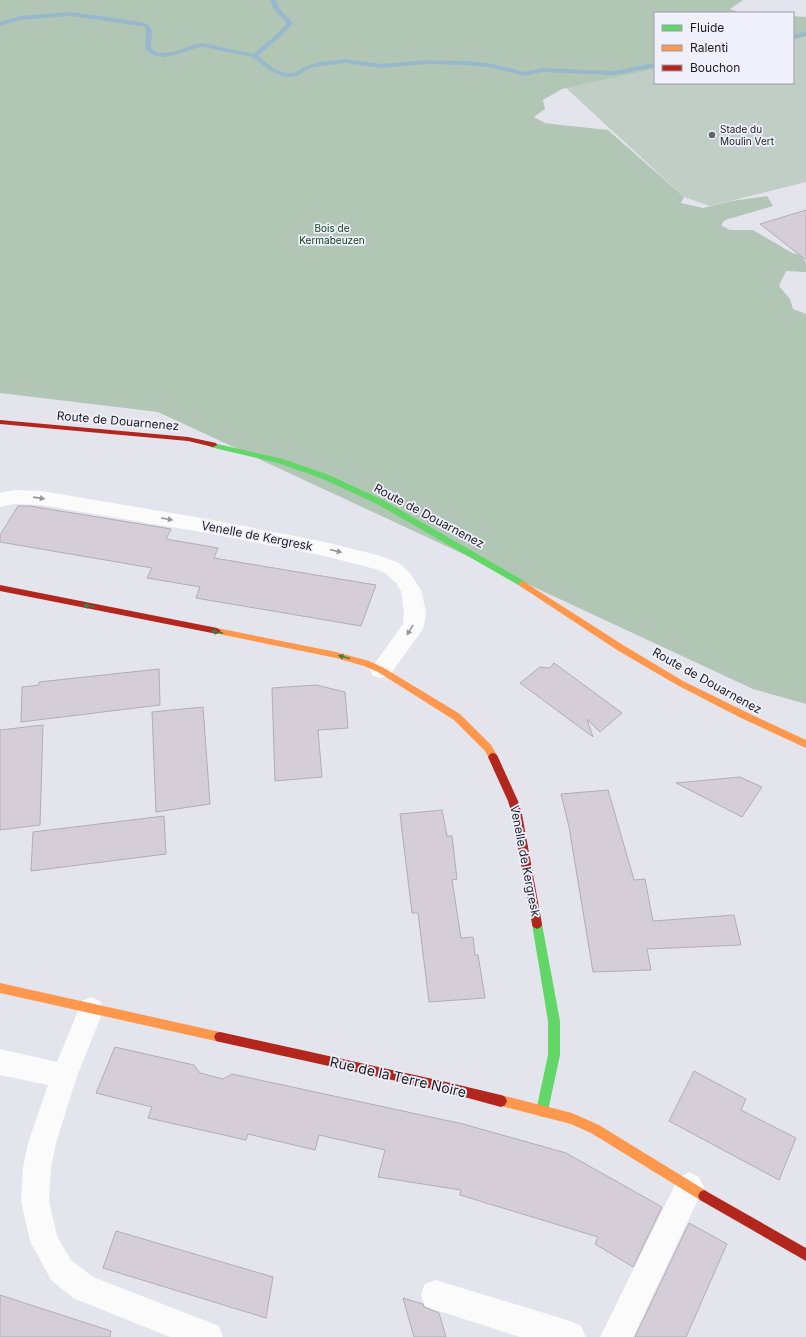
<svg xmlns="http://www.w3.org/2000/svg" width="806" height="1337" font-family="Inter,sans-serif">
<style>
.green{fill:#c1cec5}
.forest{fill:#b2c6b6}
.lines{fill:none;stroke-linecap:round;stroke-linejoin:round}
.stream{fill:#98b8cc;fill-rule:evenodd}
.building{fill:#d5ced8;stroke:#afaeb3}
.lane{fill:#fbfbfc;fill-rule:evenodd}
.street{fill:#fbfbfc;fill-rule:evenodd}
.fast{fill:#63d668;fill-rule:evenodd}
.slow{fill:#ff974d;fill-rule:evenodd}
.jam{fill:#b3261e;fill-rule:evenodd}
.oneway{fill:#979799}
.oneway2{fill:#407a44}
.poi-dot{fill:#626368;stroke:#eff0fc;stroke-width:1.5}
.labels{text-anchor:middle;stroke-width:3.5;stroke-linejoin:round;paint-order:stroke}
.far-poi-label{font-size:10px;fill:#1c1d21;stroke:#eff0fc;text-anchor:start}
.far-park-label{font-size:10px;fill:#0f4416;stroke:#eff0fc}
.street-label{font-size:12px;fill:#1c1d21;stroke:#eff0fc}
.near-street-label{font-size:14px;fill:#1c1d21;stroke:#eff0fc}
</style>
<rect width="100%" height="100%" fill="#e4e5ec"/>
<path class="green" d="M806,37V182L710,206L684,197L566,88L655,69V83H793V40Z"/>
<path class="forest" d="M0,0H743L730,9L741,13H655V69L562,89L543,100L545,109L534,117L545,123L561,125L608,130L684,197L681,203L703,208L732,201L767,196L773,206L725,220L721,225L730,230H753L792,253L801,255L806,263V272L786,271L779,286L790,299L793,309L806,314V704L753,689L158,412L0,393Z
M793,16L806,17V37L793,40Z"/>
<g class="lines">
<path class="stream" d="M270,0H276L279,8L293,23L281,36L258,56L273,68L285,73H294L306,66L320,62L345,59L382,64L426,60L467,61L488,63L525,72L541,68L614,71L655,63V67L614,75L541,72L525,76L488,67L467,65L426,64L382,68L345,63L320,66L310,68L297,76L284,77L269,70L252,57L203,47C182,49 164,67 145,49L146,31L145,27L141,26L71,16L20,20L0,26V22L20,16L71,12L142,22L149,25L152,31L151,48L158,53L174,52L193,45L203,43L253,54L277,34L287,23L274,10Z
M806,32V36L793,39V35Z"/>
</g>
<path class="building" d="M806,210V260L760,224Z
M18,506H30L171,529L166,539L218,548L214,558L376,585L361,626L196,598L200,587L147,578L152,568L0,542V535Z
M554,663L622,713L600,732L587,719L593,737L520,683L540,667L550,668Z
M159,669L160,705L21,722L22,687L39,685V682Z
M316,685L345,692L348,728L318,730L322,777L275,781L272,688Z
M203,707L210,804L156,812L152,712Z
M43,725L40,825L0,830V730Z
M740,777L762,787L742,817L676,783Z
M608,790L634,880L645,879L653,921L734,915L741,945L647,949L651,970L593,972L569,827L561,794Z
M442,810L447,836H452L457,879L452,880L461,938L473,937L475,955H478L485,998L429,1002L418,913H412L400,814Z
M164,816L166,854L31,871L33,832Z
M115,1047L194,1065L200,1073L223,1079L232,1074L463,1124L566,1153L662,1207L633,1267L595,1244L598,1237L460,1195L461,1190L378,1177L385,1150L319,1135L315,1150L248,1134L246,1140L148,1118L152,1107L96,1093Z
M694,1071L746,1099L741,1110L796,1138L779,1180L669,1121Z
M689,1223L727,1244L686,1337H635Z
M116,1231L273,1277L266,1318L103,1268Z
M0,1295L111,1331L110,1337H0Z
M403,1298L423,1304L424,1307L439,1313L446,1337H414Z"/>
<g class="lines">
<path class="lane" d="M91,997L100,1001L104,1009L77,1076L56,1143L51,1168L49,1201L57,1236L71,1260L93,1277L219,1326L223,1337H170L73,1298L51,1280L30,1241L21,1201L23,1168L28,1143L48,1085L0,1075V1049L57,1062L82,1001Z"/>
<path class="street" d="M14,490L42,491L207,519L325,542L381,556L399,563L410,573L421,590L426,612L424,626L421,632L389,676L381,678L373,676L370,670L403,624L404,612L401,591L396,583L385,573L375,569L325,556L207,533L42,505L14,504L0,507V493Z
M689,1172L699,1177L704,1187L633,1337H600L679,1177Z
M436,1280L570,1321L581,1326L586,1337H520L436,1310L425,1306L421,1295L425,1284Z"/>
<path class="fast" d="M210,443H213L283,459L329,475L383,500L526,582L527,584L523,587L520,586L377,504L323,479L278,463L210,447L209,445Z
M537,919L541,921L542,924L560,1021V1055L548,1111L546,1115L542,1117L538,1115L536,1111L548,1055V1021L532,924L533,921Z"/>
<path class="slow" d="M523,581L623,645L683,681L746,712L806,740V748L739,717L677,685L617,650L520,586L519,584L520,582Z
M217,628L336,652L369,661L384,668L460,714L491,745L498,757L496,760H490L485,751L454,720L378,672L364,666L336,658L214,633L213,631Z
M0,983L220,1032L224,1033L226,1037L224,1041L220,1042L0,993Z
M501,1095L572,1113L599,1125L708,1192L710,1196L708,1200L704,1202L700,1200L591,1133L571,1124L497,1105L495,1101L497,1097Z"/>
<path class="jam" d="M0,420L188,437L216,443L217,445L213,447L188,441L0,424Z
M0,585L217,628L221,631L217,634L0,591Z
M493,753L496,754L498,757L518,801L522,814L542,924L541,927L537,929L533,927L532,924L512,814L508,801L488,757L490,754Z
M220,1032L442,1081L501,1095L505,1097L507,1101L505,1105L501,1107L442,1091L220,1042L216,1041L214,1037L216,1033Z
M704,1190L806,1248V1261L700,1200L698,1196L700,1192Z"/>
</g>
<defs><path id="oneway-solid" d="M-6-.8H1V-3.2L6.5 0L1 3.2V.8H-6Z"/></defs>
<g class="oneway">
<use href="#oneway-solid" transform="translate(39 498) rotate(8)"/>
<use href="#oneway-solid" transform="translate(167 519) rotate(10)"/>
<use href="#oneway-solid" transform="translate(336 551) rotate(13)"/>
<use href="#oneway-solid" transform="translate(410 630) rotate(121)"/>
</g>
<g class="oneway2">
<use href="#oneway-solid" transform="translate(89 606) rotate(-169)"/>
<use href="#oneway-solid" transform="translate(217 632) rotate(-169)"/>
<use href="#oneway-solid" transform="translate(344 657) rotate(-165)"/>
</g>
<circle class="poi-dot" cx="712" cy="135" r="4"/>
<g class="labels">
<g class="far-poi-label">
<text x="720" y="133">Stade du<tspan x="720" dy="12">Moulin Vert</tspan></text>
</g>
<g class="far-park-label">
<text x="332" y="232">Bois de<tspan x="332" dy="12">Kermabeuzen</tspan></text>
</g>
<g class="street-label">
<text transform="translate(118 421) rotate(5)" y="4">Route de Douarnenez</text>
<text transform="translate(429 516) rotate(28)" y="4">Route de Douarnenez</text>
<text transform="translate(257 536) rotate(11)" y="4">Venelle de Kergresk</text>
<text transform="translate(707 681) rotate(29)" y="4">Route de Douarnenez</text>
<text transform="translate(525 861) rotate(79)" y="4">Venelle de Kergresk</text>
</g>
<g class="near-street-label">
<text transform="translate(398 1077) rotate(13)" y="5">Rue de la Terre Noire</text>
</g>
</g>
<rect x="654" y="12" width="140" height="72" fill="#eff0fc" stroke="#9b9ca4"/>
<rect x="662" y="25" width="20" height="6" fill="#63d668" stroke="#9b9ca4"/>
<text x="690" y="32" font-size="12" fill="#1c1d21">Fluide</text>
<rect x="662" y="45" width="20" height="6" fill="#ff974d" stroke="#9b9ca4"/>
<text x="690" y="52" font-size="12" fill="#1c1d21">Ralenti</text>
<rect x="662" y="65" width="20" height="6" fill="#b3261e" stroke="#9b9ca4"/>
<text x="690" y="72" font-size="12" fill="#1c1d21">Bouchon</text>
</svg>
